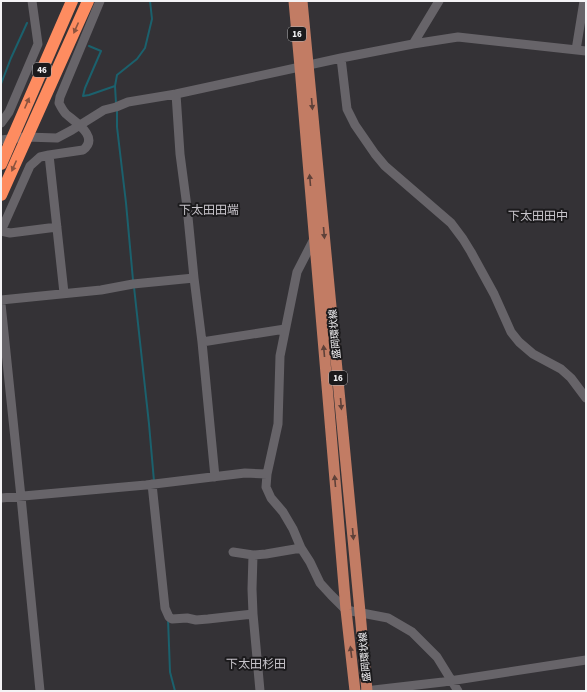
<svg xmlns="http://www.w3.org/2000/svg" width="587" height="692" font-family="'Source Sans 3','Noto Sans JP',sans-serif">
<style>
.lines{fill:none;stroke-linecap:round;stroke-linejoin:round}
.stream{stroke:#1b616d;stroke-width:2}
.minor{stroke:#676469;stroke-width:9}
.major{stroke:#c27c64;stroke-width:11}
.highway{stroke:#fe8c60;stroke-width:12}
.oneway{fill:#8c533e}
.oneway2{fill:#5e4139}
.labels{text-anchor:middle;stroke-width:4;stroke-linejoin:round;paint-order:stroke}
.shield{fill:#1b1a1c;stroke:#b3b2b4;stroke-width:1}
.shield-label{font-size:9px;font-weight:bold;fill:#f4f3f5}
.street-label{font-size:10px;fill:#f4f3f5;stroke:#1b1a1c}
.quarter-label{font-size:12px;fill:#c8c5cb;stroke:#1b1a1c}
</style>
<rect width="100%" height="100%" fill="#343236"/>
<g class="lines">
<path class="stream" d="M89,46L101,51L85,88L83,96L89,95L115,86
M1,84L11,58L27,23
M116,103L115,86L117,75L137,59L145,48L152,19L150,1
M117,110V127L126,203L133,280
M134,287L149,424L154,481
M168,619L170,672L175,691"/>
<path class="minor" d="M413,44L439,1
M576,50L584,1
M341,58L347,109L355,125L375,154L385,166L451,223L463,239L471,252L494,294L511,332L519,342L533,354L561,369L571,378L586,398
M176,94L180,154L187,207L194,278L202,342L215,477
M1,123L9,112L38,44L32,1
M1,140L26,137L57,138L72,130L104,110L116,107L128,102L176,94L341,58L413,44L458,37L586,51
M49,155L64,293
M1,231L30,166L40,157L49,155L83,150C100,137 75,122 66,114C63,111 61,107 59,103L60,97L100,1
M1,231L10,233L57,227
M315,237L297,272L280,356L278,424L267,474L266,487L271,498L283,512L293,529L301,548L310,562L320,583L331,595L346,610L388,618L412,632L437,657L458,691
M1,300L101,290L133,284L194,278
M1,304L21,497L40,691
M202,342L285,329
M152,484L165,608L169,617L172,619L187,618L196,620L208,619L253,614
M1,498L146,485L245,473L267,474
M233,552L253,555L266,554L301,548
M253,555L252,589L253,614L260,691
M365,691L443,682L586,660"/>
<path class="major" d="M294,1L300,67L346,610L355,691
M302,1L360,612L367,691"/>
<path class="highway" d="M1,164L72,1
M1,195L88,1"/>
</g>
<defs><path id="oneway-solid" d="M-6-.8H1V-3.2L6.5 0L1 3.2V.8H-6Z"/></defs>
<g class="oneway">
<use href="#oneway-solid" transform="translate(76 28) rotate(114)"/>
<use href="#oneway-solid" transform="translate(27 103) rotate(-67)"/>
<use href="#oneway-solid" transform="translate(14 166) rotate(114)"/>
</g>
<g class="oneway2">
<use href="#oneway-solid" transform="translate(312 104) rotate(85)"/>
<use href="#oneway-solid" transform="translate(310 180) rotate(-95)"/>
<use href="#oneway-solid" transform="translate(324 233) rotate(85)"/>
<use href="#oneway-solid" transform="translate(324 351) rotate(-95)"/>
<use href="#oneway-solid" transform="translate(341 404) rotate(85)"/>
<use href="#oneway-solid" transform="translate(335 481) rotate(-95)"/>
<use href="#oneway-solid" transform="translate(353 534) rotate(85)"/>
<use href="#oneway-solid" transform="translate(351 652) rotate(-97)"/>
</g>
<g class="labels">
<g class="shield">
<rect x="288" y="27" width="18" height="14" rx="3"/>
<rect x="33" y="63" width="18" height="14" rx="3"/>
<rect x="329" y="371" width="18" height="14" rx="3"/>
</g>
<g class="shield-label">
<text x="297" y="37">16</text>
<text x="42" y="73">46</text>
<text x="338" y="381">16</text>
</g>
<g class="street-label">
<text transform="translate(334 334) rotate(-95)" y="4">盛岡環状線</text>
<text transform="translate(364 657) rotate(-95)" y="4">盛岡環状線</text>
</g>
<g class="quarter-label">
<text x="209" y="214">下太田田端</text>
<text x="538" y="220">下太田田中</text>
<text x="256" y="668">下太田杉田</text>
</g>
</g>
<rect width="587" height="692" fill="none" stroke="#f4f3f5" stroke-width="4"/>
</svg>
